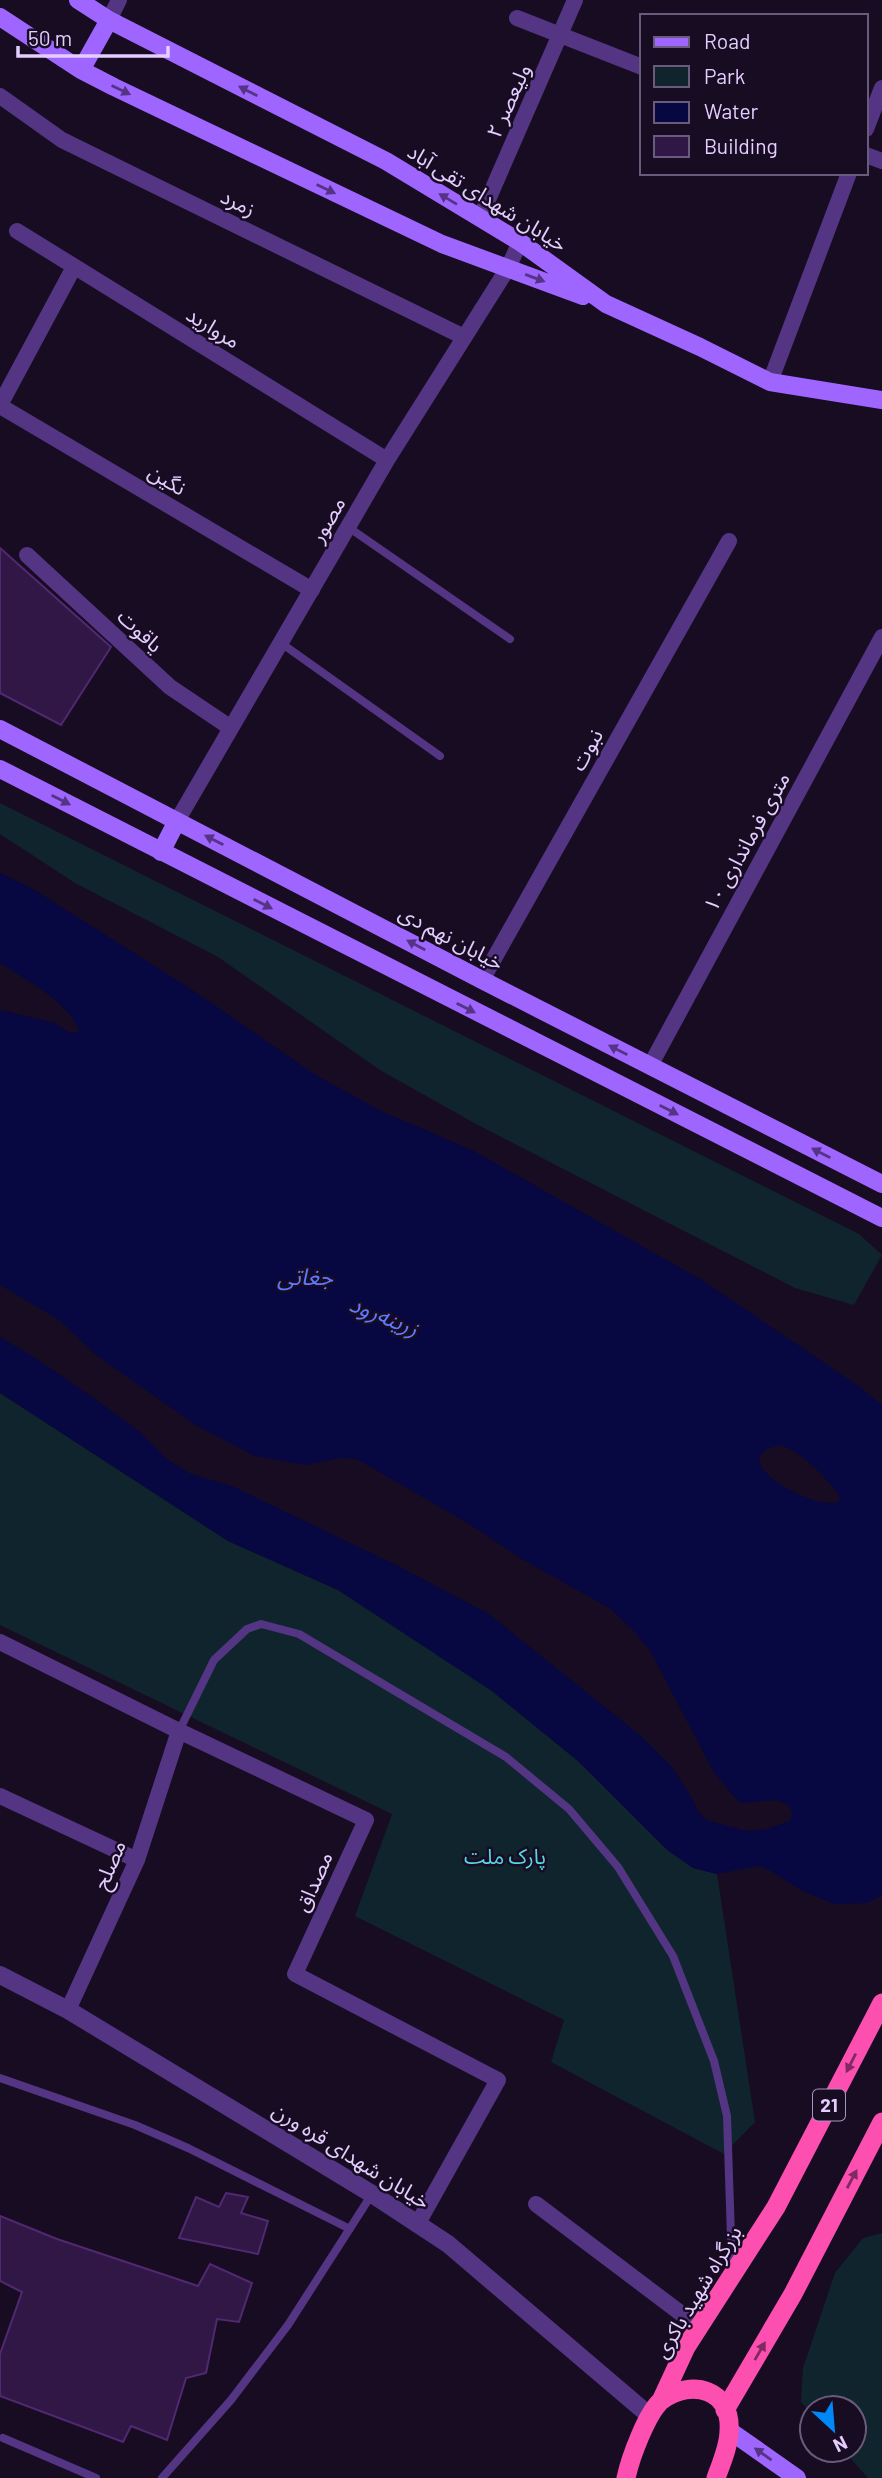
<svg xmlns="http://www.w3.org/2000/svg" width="882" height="2478" font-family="Barlow,'Noto Sans Arabic',sans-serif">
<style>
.green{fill:#0f242d}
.water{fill:#070741;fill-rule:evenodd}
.building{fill:#311745;stroke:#512872;stroke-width:2}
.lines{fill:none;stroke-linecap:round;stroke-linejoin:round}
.service{stroke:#543584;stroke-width:8}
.minor{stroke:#543584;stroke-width:16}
.tertiary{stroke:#543584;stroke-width:18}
.secondary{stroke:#9f65ff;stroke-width:18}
.trunk{stroke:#fd4fb0;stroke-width:19}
.oneway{fill:#553486}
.oneway2{fill:#7f2a62}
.labels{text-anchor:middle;stroke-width:5;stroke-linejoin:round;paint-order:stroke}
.shield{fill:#180c23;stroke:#a894bd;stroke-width:2}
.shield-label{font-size:19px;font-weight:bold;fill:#e5ceff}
.street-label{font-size:21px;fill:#e5ceff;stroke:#180c23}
.park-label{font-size:21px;fill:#53d7e6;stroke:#180c23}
.water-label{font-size:23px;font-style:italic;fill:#5c7aff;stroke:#180c23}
</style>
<rect width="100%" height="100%" fill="#180c23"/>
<path class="green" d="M0,803L859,1234L882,1255L854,1305L795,1288L476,1124L380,1070L218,957L75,883L0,834Z
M0,1393L228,1541L338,1590L492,1691L578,1761L693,1868L717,1874L755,2122L724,2154L551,2062L564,2020L355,1916L392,1814L0,1625Z
M882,2233V2478H868L843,2450H854V2408H812V2415L801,2402L803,2368L835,2273L863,2238Z"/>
<path class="water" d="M0,873L33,889L197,993L314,1074L381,1111L472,1150L702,1280L860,1387L882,1405V1895L867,1903L834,1904L801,1890L769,1870L758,1866L717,1874L693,1868L667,1850L578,1761L492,1691L338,1590L228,1541L0,1393V1337L37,1359L98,1401L140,1432L167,1459L189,1473L234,1487L400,1567L489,1614L641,1736L672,1767L692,1798L698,1812L709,1821L747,1831L767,1829L790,1821L792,1813L788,1805L776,1800L743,1803L737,1800L713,1771L651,1652L635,1632L611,1609L522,1559L469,1524L357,1459L339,1458L306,1465L255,1456L197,1426L96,1355L59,1320L0,1285V1010L55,1023L70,1033L77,1032L79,1030C69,1002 24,979 0,963ZM781,1445C803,1453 827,1478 840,1497L838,1502C813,1511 717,1457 781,1445Z"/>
<path class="building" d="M0,548L111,647L61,725L0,693Z
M226,2193L248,2197L241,2213L268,2221L258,2254L179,2238L196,2197L219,2207Z
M0,2216L57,2239L198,2286L210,2264L252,2283L239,2322L217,2319L206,2373L186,2378L167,2440L131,2426L123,2442L0,2396V2354L22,2292L0,2281Z"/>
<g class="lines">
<path class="service" d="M348,527L510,639
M281,643L440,756
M179,1731L214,1660L247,1629L261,1624L299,1634L506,1757L569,1809L618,1867L673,1956L714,2061L727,2116L732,2267
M0,2078L135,2125L188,2148L350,2229
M3,2438L96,2478
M162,2478L231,2400L288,2325L372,2194"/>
<path class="minor" d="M517,18L642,67
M109,20L119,0
M0,96L62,140L464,337
M866,129L882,88
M866,155L882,161
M480,218L575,0
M17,231L387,460
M770,382L849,173
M0,405L74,267
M0,406L312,590
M27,555L170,687L231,728
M177,821L387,460L508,268L520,242
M482,980L729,541
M650,1066L882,637
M0,1642L179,1731L366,1820L295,1974L498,2080L418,2223
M0,1796L137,1860
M68,2010L137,1860L179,1731
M536,2204L699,2327"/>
<path class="tertiary" d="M0,1975L68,2010L372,2194L448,2244L650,2416"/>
<path class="secondary" d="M78,0L109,20L386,161L520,242L606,304L700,347L770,382L882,400
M0,17L81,70L114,87L442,244L583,296
M81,70L109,20
M0,729L482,980L882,1184
M0,769L882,1218
M161,852L177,821
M730,2431L797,2478"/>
<path class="trunk" d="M661,2401L686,2347L776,2207L882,2003
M725,2410L793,2294L882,2122
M626,2478C630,2459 647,2412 662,2400C692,2378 732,2390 729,2431C729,2446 721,2464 716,2478"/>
</g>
<defs><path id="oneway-solid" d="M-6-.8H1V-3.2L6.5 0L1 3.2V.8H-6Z" transform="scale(1.75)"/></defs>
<g class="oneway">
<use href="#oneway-solid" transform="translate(121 90) rotate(26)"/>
<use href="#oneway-solid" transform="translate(248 91) rotate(-153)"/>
<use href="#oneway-solid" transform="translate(326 189) rotate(26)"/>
<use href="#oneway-solid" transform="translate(448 199) rotate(-149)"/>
<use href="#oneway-solid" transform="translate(535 278) rotate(20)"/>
<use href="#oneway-solid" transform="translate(61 800) rotate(27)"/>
<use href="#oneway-solid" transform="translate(214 840) rotate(-153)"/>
<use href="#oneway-solid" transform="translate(263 904) rotate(27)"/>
<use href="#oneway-solid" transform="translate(416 945) rotate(-152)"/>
<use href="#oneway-solid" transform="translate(466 1008) rotate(27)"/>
<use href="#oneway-solid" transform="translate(618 1050) rotate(-153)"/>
<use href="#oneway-solid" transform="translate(669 1110) rotate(27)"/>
<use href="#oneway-solid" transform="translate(821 1153) rotate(-153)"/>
<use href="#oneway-solid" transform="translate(763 2454) rotate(-145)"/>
</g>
<g class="oneway2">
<use href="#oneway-solid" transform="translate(851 2063) rotate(117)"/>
<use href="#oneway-solid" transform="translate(852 2179) rotate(-62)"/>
<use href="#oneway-solid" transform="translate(760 2351) rotate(-60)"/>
</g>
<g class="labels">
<rect class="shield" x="813" y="2089.5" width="32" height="31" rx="5"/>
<g class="shield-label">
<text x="829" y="2112">21</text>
</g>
<g class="street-label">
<text transform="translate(509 101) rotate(-66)" y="7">ولیعصر ۲</text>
<text transform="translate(487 198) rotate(32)" y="7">خیابان شهدای تقی آباد</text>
<text transform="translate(238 203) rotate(26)" y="7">زمرد</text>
<text transform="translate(213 328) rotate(32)" y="7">مروارید</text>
<text transform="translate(167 480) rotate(31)" y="7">نگین</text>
<text transform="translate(328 520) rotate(-60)" y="7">مصور</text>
<text transform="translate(140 631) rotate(43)" y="7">یاقوت</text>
<text transform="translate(587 750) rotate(-61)" y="7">نبوت</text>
<text transform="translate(747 842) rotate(-61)" y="7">۱۰ متری فرمانداری</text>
<text transform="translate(451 938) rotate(28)" y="7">خیابان نهم دی</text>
<text transform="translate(110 1865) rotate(-67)" y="7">مصلح</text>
<text transform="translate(314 1882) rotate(-66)" y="7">مصداق</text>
<text transform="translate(351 2156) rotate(32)" y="7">خیابان شهدای قره ورن</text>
<text transform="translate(698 2292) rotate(-59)" y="7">بزرگراه شهید باکری</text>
</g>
<g class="park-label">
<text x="505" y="1864">پارک ملت</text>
</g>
<g class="water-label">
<text x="305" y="1285">جغاتی</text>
<text transform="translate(384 1316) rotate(22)" y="8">زرینه‌رود</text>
</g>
</g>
<rect x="640" y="14" width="228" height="161" fill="#180c23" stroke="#6a5a7b" stroke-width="2"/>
<rect x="654" y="37" width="35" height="10" fill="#9f65ff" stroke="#6a5a7b" stroke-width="2"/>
<text x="704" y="49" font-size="21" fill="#e5ceff">Road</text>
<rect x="654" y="66" width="35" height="21" fill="#0f242d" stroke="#6a5a7b" stroke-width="2"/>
<text x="704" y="84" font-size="21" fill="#e5ceff">Park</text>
<rect x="654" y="102" width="35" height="21" fill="#070741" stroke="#6a5a7b" stroke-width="2"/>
<text x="704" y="119" font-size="21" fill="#e5ceff">Water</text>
<rect x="654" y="136" width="35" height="21" fill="#311745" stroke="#6a5a7b" stroke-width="2"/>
<text x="704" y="154" font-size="21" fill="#e5ceff">Building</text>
<g transform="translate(833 2429) rotate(154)"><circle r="33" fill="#180c23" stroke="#6a5a7b" stroke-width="2"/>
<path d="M0-5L12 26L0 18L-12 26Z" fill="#0088f9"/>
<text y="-10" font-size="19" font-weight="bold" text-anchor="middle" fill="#e5ceff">N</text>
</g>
<path d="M18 46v10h150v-10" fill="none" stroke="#e5ceff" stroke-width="3.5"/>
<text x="28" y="46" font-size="21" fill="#e5ceff" stroke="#180c23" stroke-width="5" paint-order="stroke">50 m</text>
</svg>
